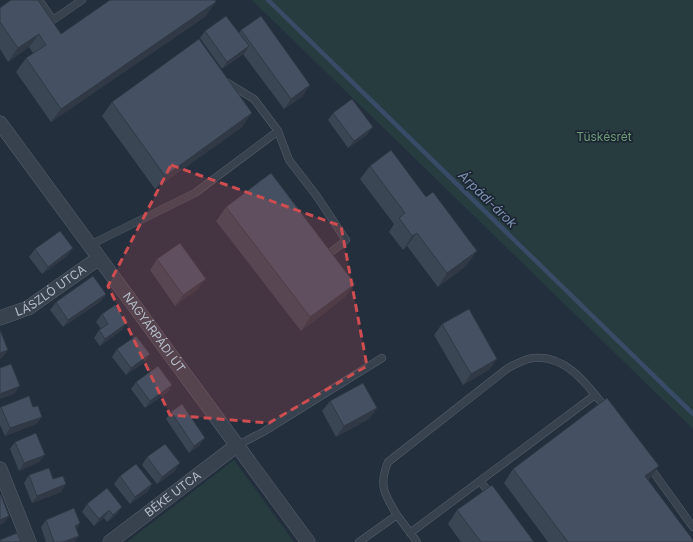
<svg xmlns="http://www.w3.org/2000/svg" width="693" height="542" font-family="Inter,sans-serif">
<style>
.green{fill:#263c3f}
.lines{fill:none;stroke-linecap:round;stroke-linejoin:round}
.stream{stroke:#394c67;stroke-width:4.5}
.lane-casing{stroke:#565f6c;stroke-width:8}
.street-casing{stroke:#565f6c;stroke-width:15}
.lane{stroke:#38414e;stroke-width:7}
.street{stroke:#38414e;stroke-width:14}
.wall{fill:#3b4654}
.shaded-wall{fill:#303945}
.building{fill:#455162;stroke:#303945}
.marked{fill:#ce4d50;fill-opacity:0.2;stroke:#ce4d50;stroke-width:3;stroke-dasharray:8 5;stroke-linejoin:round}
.labels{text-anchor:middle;stroke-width:3.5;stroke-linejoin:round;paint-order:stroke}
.park-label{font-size:12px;fill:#6b9a76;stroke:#1d2633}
.street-label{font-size:12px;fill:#b4bcc9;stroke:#1d2633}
.water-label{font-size:13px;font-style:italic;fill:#7c92b1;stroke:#1d2633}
</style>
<rect width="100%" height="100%" fill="#242f3e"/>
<path class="green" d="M252,0H693V429Z
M234,460L294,542H127Z"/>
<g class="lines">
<path class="stream" d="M268,0L693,414"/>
<defs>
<path id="lane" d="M39,0L53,20L82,0
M278,131L289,160L316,195L346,240L324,258
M90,245L195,193L278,131L254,99L226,82
M236,446L263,432L382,358
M649,466L693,527
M480,481L492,496
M397,515C385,495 378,486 388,462L508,368C514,365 521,361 528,359C564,351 588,385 607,410
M410,533L595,395
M359,542L397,515L417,542"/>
<g id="street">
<path id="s1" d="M0,123L308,542"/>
<path id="s2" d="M0,318L28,308L99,258"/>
<path d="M0,469L29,542"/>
<path id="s3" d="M110,542L236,446"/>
</g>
</defs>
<use href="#lane" class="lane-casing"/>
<use href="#street" class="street-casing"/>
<use href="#lane" class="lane"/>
<use href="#street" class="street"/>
</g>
<path class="wall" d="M0,8L61,34L206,16L51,122L16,72L26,58L33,53L29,47L8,62L0,49Z
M241,30L303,96L284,109L243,54L222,69L200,38L205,31L239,33Z
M112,102L242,127L155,189L102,116Z
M333,113L368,134L348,148L328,120Z
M370,166L467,265L438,287L407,246L403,250L389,232L394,224L360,179Z
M226,207L345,297L301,331L216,221Z
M73,248L67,256L42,274L29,257L35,249Z
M157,259L198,289L175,306L150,270Z
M106,294L101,301L63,327L50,310L56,302Z
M102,314L122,330L100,346L94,338L99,330L101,329L96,322Z
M442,324L490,369L463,385L434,335Z
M117,349L145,362L126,375L112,357Z
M136,382L172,385L167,393L145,408L131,389Z
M330,401L377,408L369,419L336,437L322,411Z
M1,407H33L42,417L36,424L5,436L0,425V408Z
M171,412L200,445L189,453L166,419Z
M15,442L45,455L39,462L19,471L10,449Z
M147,457L175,471L157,484L142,465Z
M513,469L649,481L693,542H548L504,483Z
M29,475L53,479L61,492L32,503L24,483Z
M120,476L152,484L147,492L130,504L114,484Z
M107,488L117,514L107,522L104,518L94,526L82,512L87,504Z
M457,510L534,542H461L448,524Z
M46,520L80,523L76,530L79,536L74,542H46L41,527Z"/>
<path class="shaded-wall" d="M216,2L206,16L51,122L61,109Z
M39,34L29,47L8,62L18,48Z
M249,46L244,54L222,69L227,62Z
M310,85L303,96L284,109L291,99Z
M252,113L242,127L155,189L165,176Z
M373,127L368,134L348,148L354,141Z
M417,233L407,246L403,250L412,236Z
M73,248L67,256L42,274L48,267Z
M477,251L467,265L438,287L447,273Z
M206,279L198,289L175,306L183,295Z
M355,284L345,297L301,331L310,317Z
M106,294L101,301L63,327L68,320Z
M127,323L122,330L100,346L105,339Z
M8,350L3,357L0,359V353Z
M150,354L145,362L126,375L131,368Z
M497,359L490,369L463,385L471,374Z
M172,385L167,393L145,408L150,401Z
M20,386L14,394L0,399V394Z
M377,408L369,419L336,437L344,426Z
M42,417L36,424L5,436L10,428Z
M205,438L200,445L189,453L194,446Z
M45,455L39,462L19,471L24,463Z
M180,463L175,471L157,484L162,477Z
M659,466L649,480L636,490L645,476Z
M66,484L61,492L32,503L37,496Z
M152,484L147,492L130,504L135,497Z
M122,507L117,514L107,522L113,515Z
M109,510L104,518L94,526L99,519Z
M9,516L4,523L0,525V520Z
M80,523L75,531V526Z
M79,536L74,542H63Z"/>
<path class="building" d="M11,0H38L61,34L110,0H215L216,2L61,109L26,58L46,45L39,34L18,48L0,22V8Z
M226,16L249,46L227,62L205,31Z
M261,16L310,85L291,99L241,30Z
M199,39L252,113L165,176L112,102Z
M352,99L373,127L354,141L333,113Z
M391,150L426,197L433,192L477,251L447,273L417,233L412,236L399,218L405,213L370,166Z
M271,173L355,284L310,317L226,207Z
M60,231L73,248L48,267L35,249Z
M180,243L206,279L183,295L157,259Z
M93,276L106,294L68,320L56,302Z
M115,305L127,323L105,339L99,330L108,324L102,314Z
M469,309L497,359L471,374L442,324Z
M0,330L8,350L0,353Z
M136,336L150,354L131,368L117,349Z
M11,364L20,386L0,394V368Z
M158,366L172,385L150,401L136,382Z
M363,383L377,408L344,426L330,401Z
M29,396L33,407L38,406L42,417L10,428L1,407Z
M607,398L659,466L645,476L693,540V542H568L513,469Z
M182,404L205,438L194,446L171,412Z
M36,433L45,455L24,463L15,442Z
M165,444L180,463L162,477L147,457Z
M136,464L152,484L135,497L120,476Z
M49,468L53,479L63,476L66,484L37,496L29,475Z
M492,485L534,542H481L457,510Z
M107,488L122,507L113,515L109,510L99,519L87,504Z
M0,495H1L9,516L0,520Z
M74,508L80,523L75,526L79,536L63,542H54L46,520Z
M17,533L21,542H0V540Z"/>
<path class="marked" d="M171,165L341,226L367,366L269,423L170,415L108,286Z"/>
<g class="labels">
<g class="park-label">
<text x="604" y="141">Tüskésrét</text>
</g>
<g class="street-label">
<text dy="4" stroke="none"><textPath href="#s2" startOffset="58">LÁSZLÓ UTCA</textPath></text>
<text dy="4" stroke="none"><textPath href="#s1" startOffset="260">NAGYÁRPÁDI ÚT</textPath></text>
<text dy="4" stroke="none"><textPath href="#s3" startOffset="79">BÉKE UTCA</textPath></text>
</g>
<g class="water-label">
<text transform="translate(488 199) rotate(44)" y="5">Árpádi-árok</text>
</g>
</g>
</svg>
